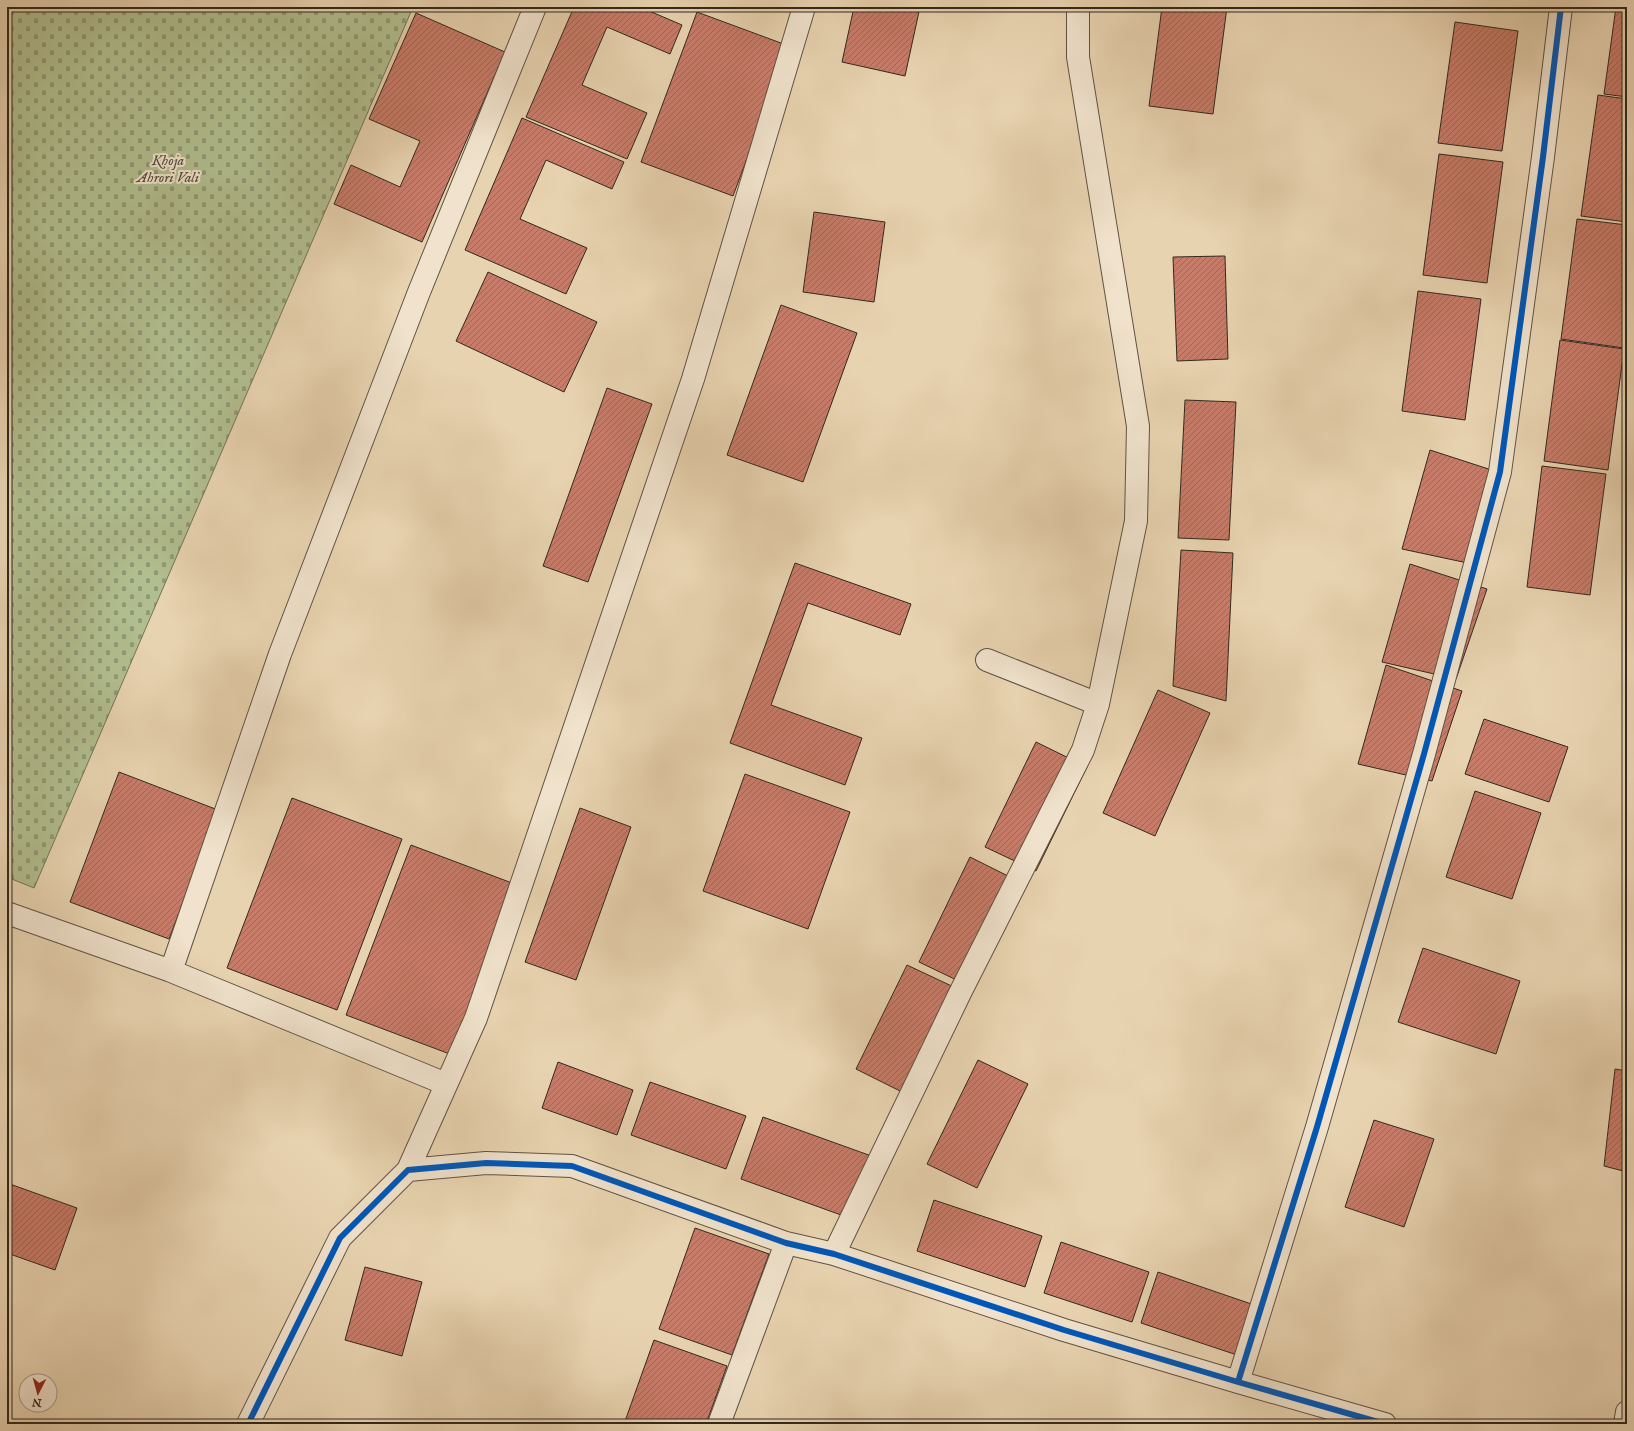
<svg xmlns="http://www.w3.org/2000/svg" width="1634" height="1431" font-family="'IM FELL English',serif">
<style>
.cemetery{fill:url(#cemetery-stones);stroke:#727357}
.building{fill:url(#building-hatch);stroke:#32281f}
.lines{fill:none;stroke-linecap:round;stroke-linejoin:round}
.minor-casing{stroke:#605343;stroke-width:24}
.minor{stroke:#f0e2cc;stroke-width:22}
.cycleway-casing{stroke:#f0e2cc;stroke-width:8}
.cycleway{stroke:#0057b8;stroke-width:6}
.labels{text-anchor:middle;stroke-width:4;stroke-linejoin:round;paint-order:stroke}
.park-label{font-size:15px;font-style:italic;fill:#524e3b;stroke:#f0e2cc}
</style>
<defs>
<pattern id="cemetery-stones" width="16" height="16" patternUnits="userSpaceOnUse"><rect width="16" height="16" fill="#b1be8f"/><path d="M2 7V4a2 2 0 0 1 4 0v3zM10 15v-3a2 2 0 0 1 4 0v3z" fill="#919a74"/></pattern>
<pattern id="building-hatch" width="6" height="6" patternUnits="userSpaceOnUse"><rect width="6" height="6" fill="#c77c6a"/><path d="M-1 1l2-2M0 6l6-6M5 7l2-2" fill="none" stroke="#a26657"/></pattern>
</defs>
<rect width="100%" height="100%" fill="#e8d3b0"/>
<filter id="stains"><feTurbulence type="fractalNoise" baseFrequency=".005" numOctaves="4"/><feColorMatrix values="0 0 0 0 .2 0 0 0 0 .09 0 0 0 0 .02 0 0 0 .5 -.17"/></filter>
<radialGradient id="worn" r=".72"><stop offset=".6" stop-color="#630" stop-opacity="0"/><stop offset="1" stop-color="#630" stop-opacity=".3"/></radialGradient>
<path class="cemetery" d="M7,7H413L34,888L7,877Z"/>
<path class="building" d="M574,7H640L682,25L670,54L607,27L582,85L647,113L627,159L526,117Z
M854,7H920L905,76L842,62Z
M1162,7H1227L1213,114L1149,106Z
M1616,7H1627V97L1604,94Z
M697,12L789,46L733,196L641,162Z
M416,13L505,52L422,242L334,204L351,165L400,187L420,141L369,119Z
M1455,22L1518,31L1502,151L1438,143Z
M1598,95L1627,99V222L1581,216Z
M522,118L624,162L612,189L546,160L520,219L587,248L566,294L465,250Z
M1439,154L1503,162L1487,283L1423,275Z
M814,212L885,222L874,302L803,292Z
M1577,219L1627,225V324L1624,348L1561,339Z
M1225,256L1228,359L1177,361L1173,257Z
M488,272L597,322L564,392L456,341Z
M1418,291L1481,299L1465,420L1402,411Z
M781,305L857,333L803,482L727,455Z
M1560,340L1624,349L1608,470L1544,461Z
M607,388L652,404L588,582L543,566Z
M1185,400L1236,402L1229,540L1178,538Z
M1430,450L1507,475L1477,565L1402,549Z
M1542,466L1606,474L1590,595L1527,587Z
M1181,550L1233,553L1226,701L1173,686Z
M795,563L911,604L900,635L808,603L771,705L862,738L845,785L730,743Z
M1410,564L1487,589L1456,679L1382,662Z
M1386,665L1462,691L1432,781L1358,764Z
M1158,690L1210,713L1155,836L1103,813Z
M1484,719L1568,747L1549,802L1465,774Z
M1036,742L1087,767L1036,871L985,847Z
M119,772L218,810L169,939L70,902Z
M745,774L850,812L808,929L703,891Z
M1475,791L1541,813L1512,899L1446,877Z
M292,798L402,839L337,1010L227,968Z
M580,808L631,827L576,980L525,962Z
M411,845L520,886L455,1056L346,1015Z
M970,857L1020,882L969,986L919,962Z
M1423,948L1520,981L1496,1054L1398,1022Z
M907,965L958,989L906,1094L856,1069Z
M978,1060L1028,1084L977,1188L927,1164Z
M558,1062L633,1090L617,1135L542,1108Z
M1615,1069L1627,1071V1172L1604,1166Z
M650,1082L746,1116L726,1169L631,1135Z
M763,1117L877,1158L855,1220L741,1179Z
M1374,1120L1434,1139L1404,1227L1345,1207Z
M7,1183L77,1208L55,1270L7,1253Z
M934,1200L1042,1236L1025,1287L917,1251Z
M695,1228L769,1254L732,1355L659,1329Z
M1061,1242L1149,1272L1132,1322L1044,1293Z
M365,1267L422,1282L402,1356L345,1340Z
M1158,1272L1266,1309L1249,1359L1141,1323Z
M654,1340L727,1366L706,1424H624Z"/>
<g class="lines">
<defs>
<path id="minor" d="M987,660L1098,704
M7,913L171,971L280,654L419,292L535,7
M171,971L446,1084
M408,1170L476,1018L693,379L804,7
M834,1254L960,993L1083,750L1098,704L1136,521L1138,426L1078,57V7
M1238,1382L1317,1127L1424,754L1500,472L1543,157L1561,7
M248,1424L340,1238L408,1170L486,1163L572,1166L786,1243L834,1254L1064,1330L1238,1382L1385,1424
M719,1424L786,1243
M1625,1424L1627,1412"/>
</defs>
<use href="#minor" class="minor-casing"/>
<use href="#minor" class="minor"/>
<defs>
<path id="cycleway" d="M1238,1382L1317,1127L1424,754L1500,472L1543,157L1561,7
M248,1424L340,1238L408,1170L486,1163L572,1166L786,1243L834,1254L1064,1330L1238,1382L1385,1424"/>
</defs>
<use href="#cycleway" class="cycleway-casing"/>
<use href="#cycleway" class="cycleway"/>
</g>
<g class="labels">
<g class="park-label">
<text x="168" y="165">Khoja<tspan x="168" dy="17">Ahrori Vali</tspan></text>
</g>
</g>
<rect width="1634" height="1431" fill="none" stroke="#e8d3b0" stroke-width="24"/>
<rect x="8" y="8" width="1618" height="1415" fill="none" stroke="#32281f" stroke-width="2"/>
<rect x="12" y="12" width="1610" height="1407" fill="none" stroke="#32281f"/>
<g transform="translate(38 1393) rotate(186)"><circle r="19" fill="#f0e2cc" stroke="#a49887"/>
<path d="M0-3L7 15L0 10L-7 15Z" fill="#8f2418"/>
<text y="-6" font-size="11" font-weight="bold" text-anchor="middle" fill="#32281f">N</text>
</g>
<rect width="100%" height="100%" filter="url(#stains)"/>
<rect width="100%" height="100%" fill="url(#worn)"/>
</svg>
